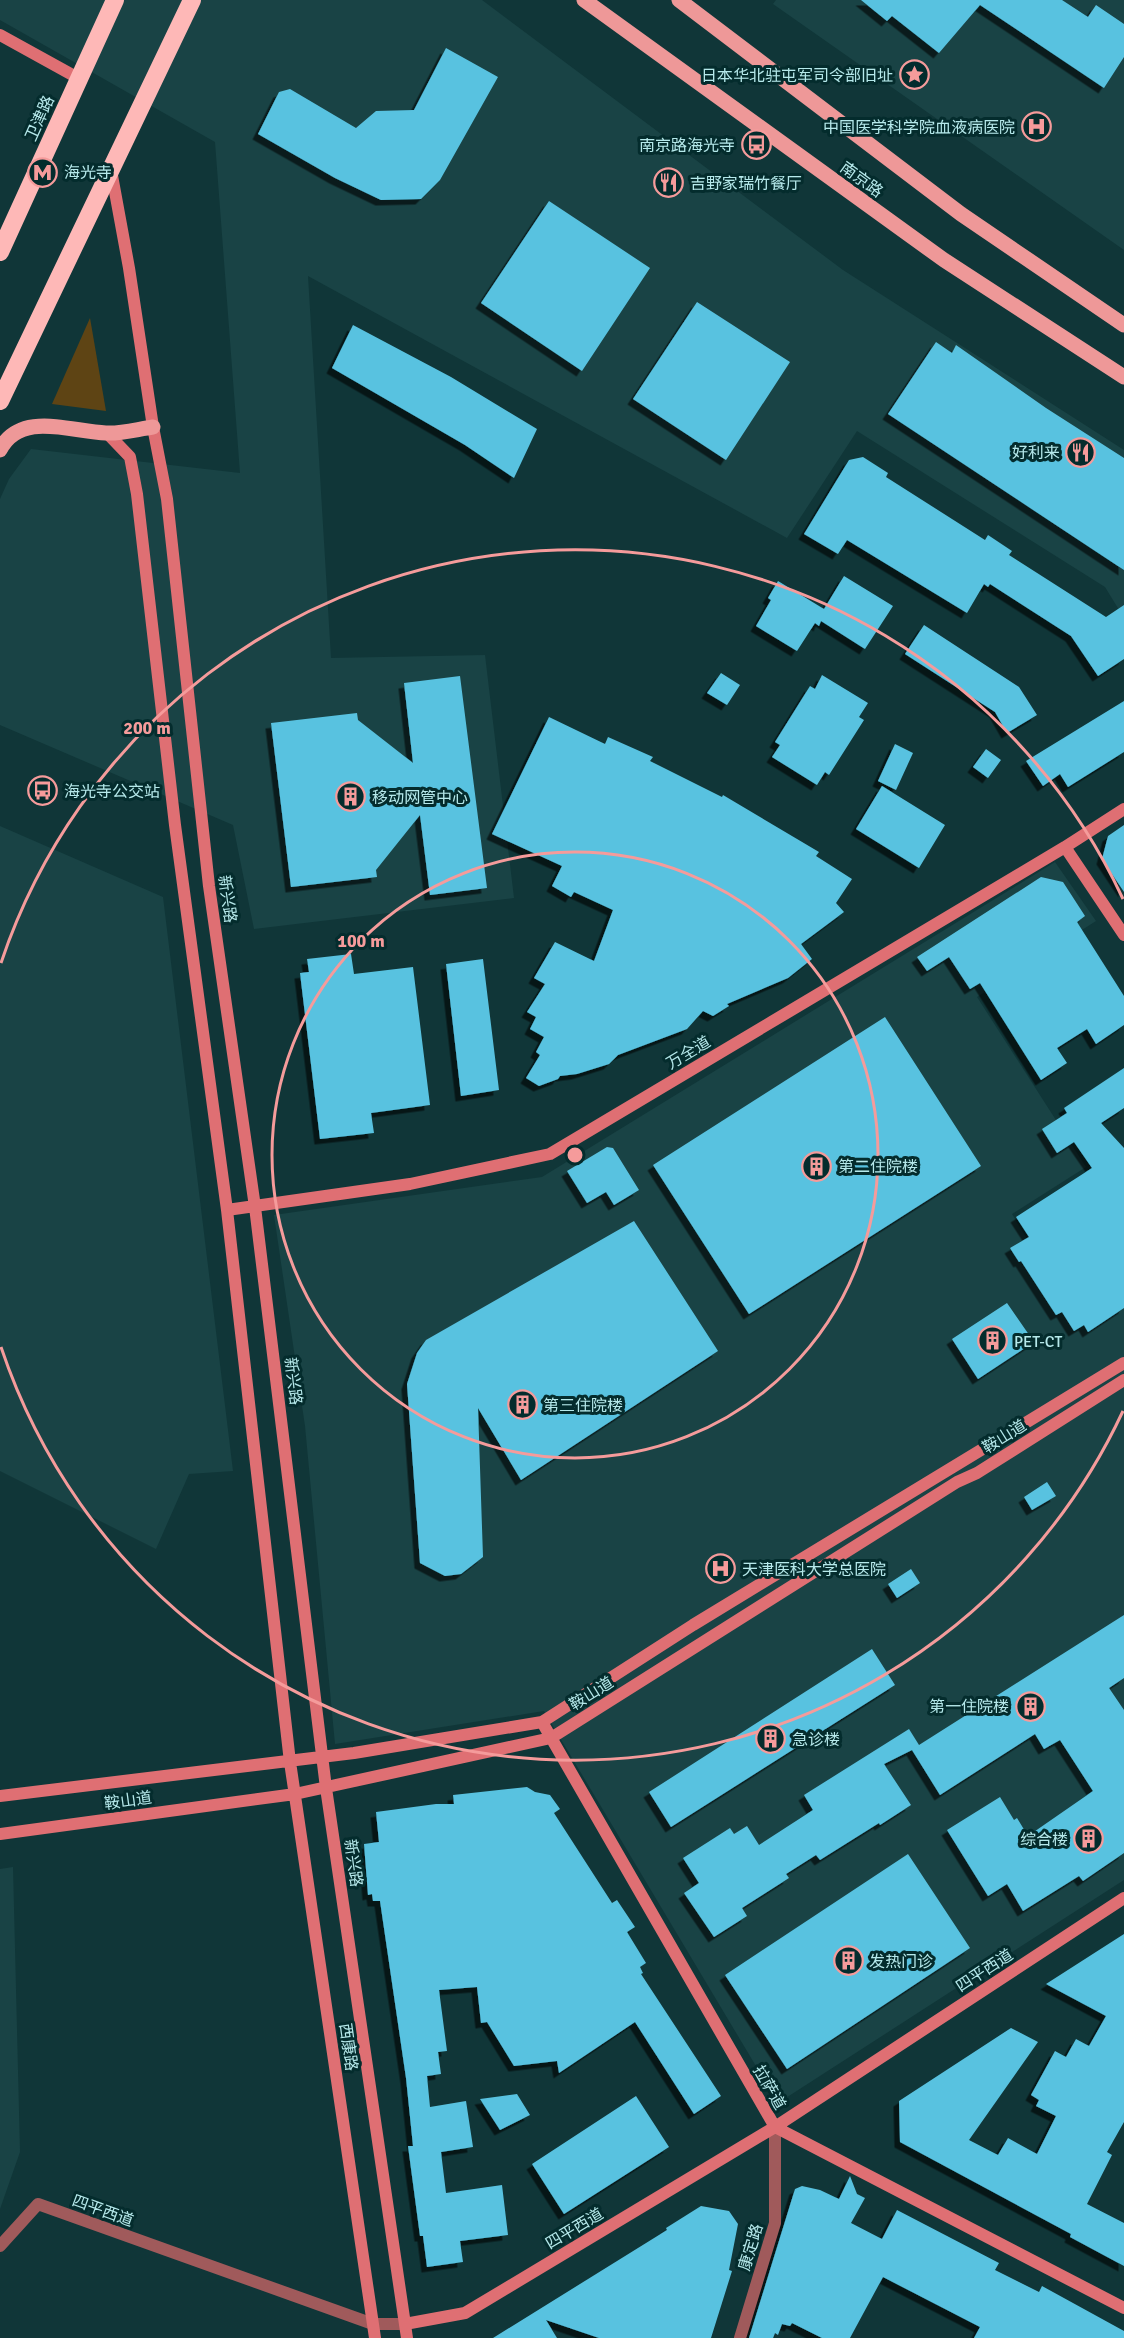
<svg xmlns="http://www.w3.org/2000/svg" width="1124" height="2338" font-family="Signika,'Noto Sans SC',sans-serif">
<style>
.built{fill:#194345}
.green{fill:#5e4414}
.building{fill:#59c2e0;filter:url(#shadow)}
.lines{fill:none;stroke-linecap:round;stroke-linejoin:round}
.street{stroke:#a05a5b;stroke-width:12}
.secondary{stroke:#df6f73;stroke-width:12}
.primary{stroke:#ee9898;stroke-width:15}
.highway{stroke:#feb8b7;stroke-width:18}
.ring{fill:none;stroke:#f59b9b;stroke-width:3}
.labels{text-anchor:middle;stroke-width:6;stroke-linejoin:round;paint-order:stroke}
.poi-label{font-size:16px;fill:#b6e9eb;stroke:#042c2d;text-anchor:start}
.street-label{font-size:16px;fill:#b6e9eb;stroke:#042c2d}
.centre{fill:#f59b9b;stroke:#042c2d;stroke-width:3}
.ring-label{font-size:18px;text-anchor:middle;font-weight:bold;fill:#f59b9b;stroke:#042c2d;stroke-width:6;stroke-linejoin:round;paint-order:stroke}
</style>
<defs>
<filter id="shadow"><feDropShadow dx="-5.5" dy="5.5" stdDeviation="0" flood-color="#0009"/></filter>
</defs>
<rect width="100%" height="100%" fill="#103638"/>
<path class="built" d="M0,0H482L843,270L1124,450V618L1105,587L857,431L787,538L308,276L331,658L485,655L514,898L254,929L233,825L0,725V499L9,479L31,449L240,473L215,142L0,20Z
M776,0H1124V250L773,4Z
M0,826L163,897L233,1471L189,1474L156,1549L0,1471Z
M1055,862L1096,921L977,997L1086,1167L1012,1214L1045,1269L1124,1219V1880L778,2103L544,1711L335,1744L305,1426L274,1215L542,1177Z
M13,1867L20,2152L0,2209V1869Z"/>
<path class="green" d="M90,318L106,411L52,404Z"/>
<path class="building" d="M861,0H1062L1088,17L1096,5L1124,24V57L1104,88L980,5L939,53L892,16L887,21Z
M446,48L498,77L440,180L421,199L381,200L335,178L258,134L279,92L290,89L356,128L376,111L414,110Z
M549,201L650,268L582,371L481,303Z
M697,302L790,362L726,460L633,399Z
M353,325L451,377L537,429L514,478L465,445L332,368Z
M936,342L952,353L956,345L1046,408L1124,458V570L888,414Z
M863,457L888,473L886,477L985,540L988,535L1012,551L1009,555L1106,617L1124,605V659L1098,676L1071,636L990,584L988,587L984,584L967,613L847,540L838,554L804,534L849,460Z
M844,576L893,606L865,649L821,621L819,626L815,623L797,651L756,626L771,600L768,598L778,581L824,609Z
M924,625L1019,687L1037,715L1007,733L995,712L905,654Z
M721,673L740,685L727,705L707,693Z
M822,675L868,703L859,717L864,720L829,775L825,772L817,785L772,757L780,745L775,742L810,686L815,689Z
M460,676L487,888L430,895L420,815L376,870L377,877L291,887L271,723L357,713L358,720L413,763L404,683Z
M1124,701V752L1068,787L1060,774L1043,786L1026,761Z
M549,717L605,744L608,737L653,757L650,761L722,797L723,795L819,852L816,856L852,879L836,903L844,912L801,944L812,959L788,978L727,1004L729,1006L713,1016L703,1011L687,1029L618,1055L609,1064L577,1074L560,1076L558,1079L539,1086L526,1078L540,1055L536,1052L544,1037L530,1029L536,1017L527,1012L545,984L534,978L555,942L594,961L613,910L574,892L571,897L552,886L562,866L492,834Z
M895,744L913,753L896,790L878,781Z
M986,749L1001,760L988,778L973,767Z
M882,786L945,825L919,868L856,829Z
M1124,825V892L1102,859L1108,836Z
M1041,877L1063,882L1085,916L1077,922L1124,996V1025L1096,1044L1087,1029L1057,1048L1067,1063L1041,1080L980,983L970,989L949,957L927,971L917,957Z
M351,954L354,974L413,967L430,1105L371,1113L374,1133L320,1139L300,973L309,972L307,959Z
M483,959L499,1090L461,1096L446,964Z
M885,1017L981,1166L749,1314L653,1165Z
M1124,1068V1108L1101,1123L1124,1148V1308L1088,1332L1084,1325L1074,1331L1062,1312L1056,1315L1021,1261L1019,1262L1010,1248L1029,1237L1016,1217L1092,1168L1074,1142L1057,1153L1042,1129L1067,1113L1064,1108Z
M607,1147L613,1148L639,1190L614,1205L606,1192L587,1203L567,1171Z
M634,1221L718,1351L521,1480L478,1408L483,1557L461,1574L445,1576L420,1563L407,1384L417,1353L426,1340Z
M1007,1303L1034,1342L978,1379L952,1339Z
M1047,1482L1056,1496L1032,1510L1024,1497Z
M911,1569L920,1583L897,1598L888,1584Z
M1124,1615V1678L1109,1688L1124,1710V1853L1083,1881L1079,1876L1023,1911L1007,1884L988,1896L947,1830L1000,1797L1014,1820L1017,1818L1028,1836L1093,1791L1060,1740L1044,1749L1035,1734L940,1795L912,1750L884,1764L911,1805L880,1825L879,1823L820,1860L816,1855L786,1874L789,1878L742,1908L747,1916L714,1937L684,1893L699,1883L683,1858L730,1828L734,1834L747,1826L759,1845L813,1810L804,1795L909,1729L919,1745Z
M872,1649L895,1685L671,1827L649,1792Z
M527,1787L535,1792L550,1795L560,1809L554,1813L612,1903L617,1900L635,1927L627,1932L646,1963L640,1967L643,1973L641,1974L721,2096L694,2114L635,2022L559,2073L557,2061L514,2066L487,2022L481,2023L477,1987L439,1990L447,2051L438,2052L441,2074L427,2076L430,2107L466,2101L473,2147L441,2152L446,2193L502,2185L508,2235L460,2241L463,2262L427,2267L423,2236H420L408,2146H413L406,2078L380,1901H373L372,1894L368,1895L364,1844L379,1842L376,1812L436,1804H454L453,1795Z
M908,1854L970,1948L787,2069L725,1975Z
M1124,1934V2122L1107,2152L1112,2155L1087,2204L1124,2223V2266L1070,2237L1071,2234L900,2142L899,2101L1011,2028L1038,2042L969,2140L998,2155L1008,2138L1037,2154L1056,2116L1036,2106L1039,2100L1031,2095L1055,2051L1066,2057L1076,2039L1089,2046L1106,2016L1046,1984Z
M517,2094L530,2115L500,2130L480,2099Z
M636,2096L669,2147L564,2214L532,2164Z
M850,2176L857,2194L865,2198L851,2223L882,2239L897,2210L999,2263L995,2270L1039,2292L1042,2286L1124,2331V2338H974L980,2327L883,2277L850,2338H822L792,2323L790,2326L782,2324L778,2335L775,2333L773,2338H749L795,2189L802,2186L820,2190L839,2199Z
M701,2206L729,2211L738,2224L729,2270L732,2271L711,2338H599L546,2320L557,2338H493L667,2230L666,2228Z"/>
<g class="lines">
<path class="street" d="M0,2246L38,2204L373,2324H405
M740,2338L775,2223V2127"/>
<path class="secondary" d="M0,35L78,78
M111,170L129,268L153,427L167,499L209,886L255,1207L326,1788L407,2338
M107,433L130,457L137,494L175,825L227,1210L290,1762L375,2338
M1065,847L1124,935
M227,1210L410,1184L550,1154L1065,847L1124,809
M542,1722L775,2127L1124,2308
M0,1796L354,1753L542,1722L693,1625L1124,1363
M0,1834L295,1794L551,1738L957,1482L977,1473L1124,1380
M405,2324L465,2313L775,2127L1124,1898"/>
<path class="primary" d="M584,0L944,260L1124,377
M679,0L961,214L1124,325
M0,450C20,410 72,432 106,433C121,434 138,429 153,427"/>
<path class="highway" d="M0,252L115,0
M0,401L192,0"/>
</g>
<g class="ring">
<circle cx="575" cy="1155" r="303"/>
<path d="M1123 1411A605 605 0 0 1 1 1347M1 963A605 605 0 0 1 1123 899"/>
</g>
<defs>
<symbol id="sight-ring" viewBox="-11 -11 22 22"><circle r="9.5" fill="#042c2d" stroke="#f59b9b" stroke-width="1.5"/><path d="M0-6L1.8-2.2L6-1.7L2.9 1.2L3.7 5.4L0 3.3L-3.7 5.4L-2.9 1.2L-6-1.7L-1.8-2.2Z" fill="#f59b9b"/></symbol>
<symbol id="hospital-ring" viewBox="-11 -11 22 22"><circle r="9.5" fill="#042c2d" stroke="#f59b9b" stroke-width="1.5"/><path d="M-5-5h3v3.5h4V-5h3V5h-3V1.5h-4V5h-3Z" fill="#f59b9b"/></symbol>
<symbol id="bus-ring" viewBox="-11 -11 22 22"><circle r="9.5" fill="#042c2d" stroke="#f59b9b" stroke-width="1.5"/><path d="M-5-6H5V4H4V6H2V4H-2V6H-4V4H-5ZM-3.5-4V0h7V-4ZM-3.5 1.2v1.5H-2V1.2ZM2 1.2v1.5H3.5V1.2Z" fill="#f59b9b"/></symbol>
<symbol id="metro-ring" viewBox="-11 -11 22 22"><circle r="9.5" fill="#042c2d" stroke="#f59b9b" stroke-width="1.5"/><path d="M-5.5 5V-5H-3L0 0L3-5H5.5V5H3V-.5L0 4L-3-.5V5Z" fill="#f59b9b"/></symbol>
<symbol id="restaurant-ring" viewBox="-11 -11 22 22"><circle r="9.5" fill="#042c2d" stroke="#f59b9b" stroke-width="1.5"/><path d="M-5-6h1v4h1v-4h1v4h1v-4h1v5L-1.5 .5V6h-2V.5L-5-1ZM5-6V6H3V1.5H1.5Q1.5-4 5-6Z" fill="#f59b9b"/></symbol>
<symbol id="building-ring" viewBox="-11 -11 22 22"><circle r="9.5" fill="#042c2d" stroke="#f59b9b" stroke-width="1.5"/><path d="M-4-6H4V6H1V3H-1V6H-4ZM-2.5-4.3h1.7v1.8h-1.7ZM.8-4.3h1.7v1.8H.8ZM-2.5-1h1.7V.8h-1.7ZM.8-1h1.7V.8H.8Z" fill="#f59b9b"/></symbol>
</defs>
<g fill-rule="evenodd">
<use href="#sight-ring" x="898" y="58" width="33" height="33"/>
<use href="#hospital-ring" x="1020" y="110" width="33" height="33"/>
<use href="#bus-ring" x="740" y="128" width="33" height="33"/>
<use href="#metro-ring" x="26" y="156" width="33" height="33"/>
<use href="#restaurant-ring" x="652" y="166" width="33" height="33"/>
<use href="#restaurant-ring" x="1064" y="436" width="33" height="33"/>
<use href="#bus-ring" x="26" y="774" width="33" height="33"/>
<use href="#building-ring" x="334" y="780" width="33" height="33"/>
<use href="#building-ring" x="800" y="1150" width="33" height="33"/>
<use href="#building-ring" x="976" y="1324" width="33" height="33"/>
<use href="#building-ring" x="506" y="1388" width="33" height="33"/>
<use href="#hospital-ring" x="704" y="1552" width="33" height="33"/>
<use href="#building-ring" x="1014" y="1690" width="33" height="33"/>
<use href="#building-ring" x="754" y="1722" width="33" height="33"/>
<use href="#building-ring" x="1072" y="1822" width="33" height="33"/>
<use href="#building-ring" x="832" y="1944" width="33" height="33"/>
</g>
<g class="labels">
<g class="poi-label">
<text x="893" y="81" text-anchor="end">日本华北驻屯军司令部旧址</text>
<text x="1015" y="133" text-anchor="end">中国医学科学院血液病医院</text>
<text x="735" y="151" text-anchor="end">南京路海光寺</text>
<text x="64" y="178">海光寺</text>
<text x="690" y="189">吉野家瑞竹餐厅</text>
<text x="1060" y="458" text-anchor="end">好利来</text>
<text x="64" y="797">海光寺公交站</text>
<text x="372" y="803">移动网管中心</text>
<text x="838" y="1172">第二住院楼</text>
<text x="1014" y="1347">PET-CT</text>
<text x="543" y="1411">第三住院楼</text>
<text x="742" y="1575">天津医科大学总医院</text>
<text x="1009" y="1712" text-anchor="end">第一住院楼</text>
<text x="792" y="1745">急诊楼</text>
<text x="1068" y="1845" text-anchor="end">综合楼</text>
<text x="869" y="1967">发热门诊</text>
</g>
<g class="street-label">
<text transform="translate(39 118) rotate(-66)" y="6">卫津路</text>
<text transform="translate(862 179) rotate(36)" y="6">南京路</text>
<text transform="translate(228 899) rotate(82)" y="6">新兴路</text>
<text transform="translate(688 1052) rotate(-31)" y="6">万全道</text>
<text transform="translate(294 1381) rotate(83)" y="6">新兴路</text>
<text transform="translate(1004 1436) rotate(-32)" y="6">鞍山道</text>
<text transform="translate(591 1693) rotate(-32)" y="6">鞍山道</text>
<text transform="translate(128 1800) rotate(-8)" y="6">鞍山道</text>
<text transform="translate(354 1863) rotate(82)" y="6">新兴路</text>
<text transform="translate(984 1970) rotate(-33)" y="6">四平西道</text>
<text transform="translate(349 2047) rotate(82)" y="6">西康路</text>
<text transform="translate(770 2087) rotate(60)" y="6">拉萨道</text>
<text transform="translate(103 2210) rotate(20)" y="6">四平西道</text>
<text transform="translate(574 2228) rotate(-31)" y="6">四平西道</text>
<text transform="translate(750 2247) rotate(-73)" y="6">康定路</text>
</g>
</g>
<circle cx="575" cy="1155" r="9" class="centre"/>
<g class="ring-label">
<text x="147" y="734">200 m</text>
<text x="361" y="947">100 m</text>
</g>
</svg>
